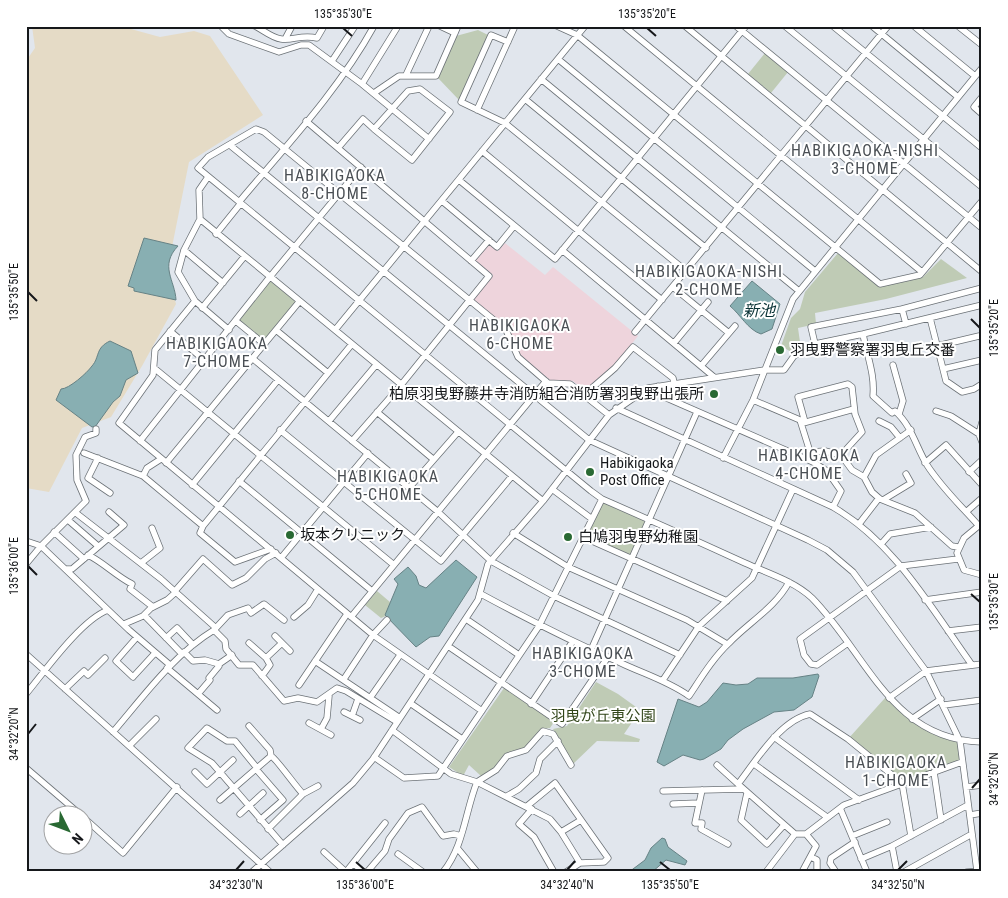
<svg xmlns="http://www.w3.org/2000/svg" width="1008" height="898" font-family="'Roboto Condensed','Noto Sans JP',sans-serif">
<style>
.commercial{fill:#e5dbc6}
.education{fill:#eed4dc}
.green{fill:#bfcbb5}
.water{fill:#88afb2;stroke:#668285}
.lines{fill:none;stroke-linecap:round;stroke-linejoin:round}
.minor-casing{stroke:#6c7277;stroke-width:7}
.minor{stroke:#fff;stroke-width:5.5}
.ticks{fill:none;stroke:#16181b;stroke-width:2}
.poi-dot{fill:#296933;stroke:#fff;stroke-width:2}
.labels{text-anchor:middle;stroke-width:4;stroke-linejoin:round;paint-order:stroke}
.poi-label{font-size:15px;fill:#16181b;stroke:#fff;text-anchor:start}
.park-label{font-size:15px;fill:#314519;stroke:#fff}
.neighbourhood-label{font-size:16px;letter-spacing:1px;fill:#4a4f54;stroke:#fff}
.water-label{font-size:16px;font-style:italic;fill:#0a3336;stroke:#fff}
.neatline{fill:none;stroke:#16181b;stroke-width:2}
.ticks-label{font-size:12px;text-anchor:middle;fill:#16181b}
</style>
<rect width="100%" height="100%" fill="#e1e6ed"/>
<path class="commercial" d="M32,26H120L160,37L194,31L210,36L263,115L189,162L167,272L176,304L142,366L111,417L82,428L49,492L26,488V61L35,48Z"/>
<path class="education" d="M505,243L545,275L553,267L638,336L615,365L584,390L573,381L550,380L519,356L509,329L473,300L493,275L475,261L489,244L498,251Z"/>
<path class="green" d="M478,30L488,35L459,100L438,78L456,36Z
M765,53L788,72L771,93L748,74Z
M838,253L880,287L923,277L941,259L967,278L886,299L815,313L816,324L798,328L801,349L793,353L781,346L791,318L800,309L805,292Z
M270,279L299,302L264,343L237,321Z
M603,502L646,521L630,555L586,536Z
M377,591L390,602L386,616L381,618L365,605Z
M596,682L618,694L636,707L637,715L624,734L640,739L639,742L597,741L573,764L553,729L567,726Z
M504,688L554,722L550,728L541,729L524,748L507,754L495,769L481,776L469,765L463,776L449,767Z
M885,698L920,727L959,742L961,761L903,780L848,739Z"/>
<path class="water" d="M144,238L178,246C159,266 175,280 176,300L134,291V288L128,286Z
M752,281L780,304L772,329L761,334C748,330 740,314 730,306Z
M110,341L131,351L138,373L126,380L120,396L113,402L95,427H92L56,400L61,389C69,389 87,373 92,366C100,357 95,348 110,341Z
M456,560L477,577L439,636L430,637L416,647L385,615L398,584L394,579L408,567L416,576L419,585L426,588Z
M818,674L819,676L812,697L794,710L774,712L743,729L728,740L721,749L704,759L700,760L683,755L664,766L657,762L678,699L699,707L707,702L723,683L736,685L748,684L757,678H793Z
M662,838L665,839L668,847L687,861L685,865L666,860L652,872H629L645,860L651,848Z"/>
<g class="lines">
<defs>
<path id="minor" d="M221,26L229,34L279,52L301,45H309L362,84L429,139
M255,26C263,30 272,38 281,39C293,41 301,34 317,38L324,26
M440,26L455,33
M557,26L577,35L880,284L920,275L982,201
M624,26L922,272
M685,26L981,271
M736,26L982,228
M785,26L982,187
M833,26L982,148
M872,26L958,97
M914,26L975,76
M958,26L982,45
M285,39L292,26
M508,42L491,35L461,102L505,123L686,271
M558,59L815,271
M332,61L355,26
M406,75L429,26
M541,79L799,291
M362,84L398,26
M420,89L450,112L412,160L374,129L408,91Z
M374,93L399,76H436L458,26
M982,97L974,107L982,114
M525,99L706,248
M477,110L515,26
M306,121L489,276L401,385L352,441
M231,146L589,440L808,540L827,550L853,572L926,671L960,741L977,871
M338,148L363,119L374,129
M482,151L662,300
M208,177L199,190L200,219L543,501
M459,180L555,259L746,26
M442,201L497,247L514,226
M239,202C286,146 338,91 374,26
M200,219L184,250L178,272L195,301L155,350L153,375L119,423L373,635L482,711
M216,234L241,203
M184,250L223,283
M562,250L714,377
M471,261L489,240
M673,287L729,333
M195,301L229,330
M202,308L244,257
M902,309L906,324
M930,318L946,381L962,392L974,389L982,384
M236,321L264,344
M276,330L328,373
M335,330L585,26
M170,331L204,360
M635,332L888,26
M863,334C867,356 875,374 873,396L892,413L895,411C912,426 916,447 927,465C941,487 961,506 978,525
M674,343L708,302
M815,344L811,327L902,309L982,288
M937,346L979,336L982,338
M252,358L437,511L491,561L554,596L680,655
M893,365L903,401L899,414
M701,366L735,326
M154,368L394,565
M943,369L982,360
M658,386L662,396L813,462L827,471L841,491L833,507
M585,394L615,368L633,347L673,378L674,383
M753,400L800,420L811,455
M616,408L833,507C895,543 931,608 972,665
M936,411L951,416L979,434
M377,412L433,459
M609,415L570,384L548,383L518,357L506,330L264,132L256,129L208,157L198,168L591,491L602,499C650,520 697,541 745,563C767,573 794,581 812,598C867,654 891,740 982,742
M329,421L376,365
M879,421L891,427L900,438
M805,422L798,397L848,384L852,387L855,414L862,432L841,455
M982,422L979,434L982,442
M803,423L854,409
M280,430L441,561L512,476
M140,441L269,278L361,167
M811,452L825,451L841,455L852,470L864,477L872,492L880,499L915,513L952,546L958,547
M84,453L143,476L203,526L352,344
M98,458L88,478L110,493
M723,458L753,400L793,299L982,68
M166,463L299,302
M925,463L946,445L982,485
M969,472L982,460
M143,476L147,468L161,459
M864,477L876,455L911,430
M239,481L372,591
M192,485L278,380
M409,488L458,432
M552,489L592,519
M883,500L911,483L906,474
M966,512L982,498
M76,513L161,579L216,628
M68,520L98,546
M982,523L964,538L957,553L964,570L982,575
M859,524L879,498
M203,526L200,533L235,562L271,549
M54,532L84,559
M513,533L568,567L687,620L727,644
M583,537L727,601
M26,541L41,546L129,630L170,665
M882,543L890,534L931,527
M88,555C103,562 116,576 132,584L130,589L153,607
M281,558L368,453
M141,563L160,548L152,528
M26,564L41,546L86,501L77,480L76,455L85,437L96,433V429
M67,569H72L124,525L109,512
M175,591L203,559L232,585L246,578L265,559L276,553
M481,594C527,619 573,642 621,663C644,674 668,681 689,696C701,678 713,658 729,643C748,623 776,607 789,582
M925,600L982,592
M144,615L182,654
M294,617L308,605L318,589
M351,617L546,381
M466,619L519,655
M284,620L264,604L251,613L248,608L228,615L214,630L225,641L226,649L239,665H253L284,701L298,698L317,702L337,688L346,691L397,722
M124,624L143,616L151,608L167,600L176,592
M948,631L982,627
M275,636L290,651
M137,637L116,661L133,677L155,653
M166,638L177,628L193,645
M249,643L266,658L270,665L262,676
M848,643L817,665L811,664L804,655L800,639L901,566L958,559
M448,646L562,724L608,657
M591,650L697,412
M184,652L193,661L205,660L219,664
M26,654L270,872
M266,658L282,643
M315,661L400,718
M167,668L217,710
M344,679L373,635L387,620
M663,680L699,626L752,578L793,489
M299,685L347,614
M65,689L84,671L88,675L105,658
M26,694C45,671 81,620 108,610
M198,694L210,680L209,678L219,666V664L232,655
M370,698L400,655
M889,698L926,671L982,664
M410,703L462,739
M531,704L573,641
M944,705L982,700
M344,712L360,720
M352,716L358,699
M912,719L941,699
M309,723L331,735
M321,729L327,718L329,696
M392,730L451,774L477,782C465,812 464,846 443,872
M113,732C144,696 173,655 214,630
M774,737L859,800
M129,746L156,719
M271,756C275,757 296,787 303,794
M374,757L404,778L438,776L539,626L602,499
M754,764L827,817
M571,765L553,734L543,731L526,750L507,756L496,770L477,782L550,819L561,832L580,863
M717,765L738,784
M26,768L82,816
M257,768L235,741H227L207,728L188,748L212,763L283,845
M256,769L283,800L260,820
M195,772L207,784L233,760
M934,772L941,820
M966,787L982,785
M702,790L695,823H702L701,829L728,844
M663,791L743,789
M747,793L741,820L767,844L784,825
M507,796L519,789L536,773L540,759L558,741
M220,800L271,756L270,750L249,726
M673,804L699,803
M527,806L555,783L608,858L604,862L580,863L566,872
M840,808L867,872
M532,809L519,824L534,837L554,872
M240,814L263,793
M970,815L982,813
M82,816L123,853L177,787
M268,829L303,794L318,786
M561,832L581,820
M852,836L887,822
M911,836L902,783L848,739L810,714C780,720 756,761 738,784L795,834H806L844,805L962,762
M458,849L477,872
M324,852L346,872L385,823
M398,854L423,872
M811,857L817,860V872
M861,859L892,846
M353,863L363,872
M252,872L353,783L373,759L478,600L488,564L543,501L609,415L648,388L765,370H784L794,356L815,344L863,334L982,305
M367,872L385,851L389,839L408,813L422,807L443,836L454,834L461,836
M766,872L795,834
M802,872L816,846L806,834
M836,872L830,863L831,858L855,842
M897,872L892,846L968,805
M904,872L972,834
M967,872L982,871"/>
</defs>
<use href="#minor" class="minor-casing"/>
<use href="#minor" class="minor"/>
</g>
<path class="ticks" d="M343,28L352,36M647,28L656,36M28,292L37,301M971,319L980,328M28,566L37,575M971,594L980,602M28,734L36,724M972,788L980,779M356,862L365,870M660,862L670,870M236,870L244,861M567,870L575,861M898,870L907,861"/>
<g class="poi-dot">
<circle cx="780" cy="350" r="5"/>
<circle cx="714" cy="394" r="5"/>
<circle cx="590" cy="472" r="5"/>
<circle cx="290" cy="535" r="5"/>
<circle cx="568" cy="537" r="5"/>
</g>
<g class="labels">
<g class="poi-label">
<text x="790" y="355">羽曳野警察署羽曳丘交番</text>
<text x="704" y="399" text-anchor="end">柏原羽曳野藤井寺消防組合消防署羽曳野出張所</text>
<text x="600" y="468">Habikigaoka<tspan x="600" dy="17">Post Office</tspan></text>
<text x="300" y="540">坂本クリニック</text>
<text x="578" y="542">白鳩羽曳野幼稚園</text>
</g>
<g class="park-label">
<text x="603" y="721">羽曳が丘東公園</text>
</g>
<g class="neighbourhood-label">
<text x="865" y="156">HABIKIGAOKA-NISHI<tspan x="865" dy="18">3-CHOME</tspan></text>
<text x="335" y="181">HABIKIGAOKA<tspan x="335" dy="18">8-CHOME</tspan></text>
<text x="709" y="277">HABIKIGAOKA-NISHI<tspan x="709" dy="18">2-CHOME</tspan></text>
<text x="520" y="331">HABIKIGAOKA<tspan x="520" dy="18">6-CHOME</tspan></text>
<text x="217" y="349">HABIKIGAOKA<tspan x="217" dy="18">7-CHOME</tspan></text>
<text x="809" y="461">HABIKIGAOKA<tspan x="809" dy="18">4-CHOME</tspan></text>
<text x="388" y="482">HABIKIGAOKA<tspan x="388" dy="18">5-CHOME</tspan></text>
<text x="583" y="659">HABIKIGAOKA<tspan x="583" dy="18">3-CHOME</tspan></text>
<text x="896" y="768">HABIKIGAOKA<tspan x="896" dy="18">1-CHOME</tspan></text>
</g>
<g class="water-label">
<text x="759" y="316">新池</text>
</g>
</g>
<rect width="1008" height="898" fill="none" stroke="#ffffff" stroke-width="55"/>
<g transform="translate(68 830) rotate(132)"><circle r="24" fill="#ffffff" stroke="#a2a3a4"/>
<path d="M0-4L9 19L0 12L-9 19Z" fill="#296933"/>
<text y="-8" font-size="14" font-weight="bold" text-anchor="middle" fill="#16181b">N</text>
</g>
<rect x="28" y="28" width="952" height="842" class="neatline"/>
<g class="ticks-label">
<text x="343" y="18">135°35'30"E</text>
<text x="647" y="18">135°35'20"E</text>
<text transform="translate(14 292) rotate(-90)" y="4">135°35'50"E</text>
<text transform="translate(994 328) rotate(-90)" y="4">135°35'20"E</text>
<text transform="translate(14 566) rotate(-90)" y="4">135°36'00"E</text>
<text transform="translate(994 602) rotate(-90)" y="4">135°35'30"E</text>
<text transform="translate(14 734) rotate(-90)" y="4">34°32'20"N</text>
<text transform="translate(994 779) rotate(-90)" y="4">34°32'50"N</text>
<text x="236" y="889">34°32'30"N</text>
<text x="365" y="889">135°36'00"E</text>
<text x="567" y="889">34°32'40"N</text>
<text x="670" y="889">135°35'50"E</text>
<text x="898" y="889">34°32'50"N</text>
</g>
</svg>
